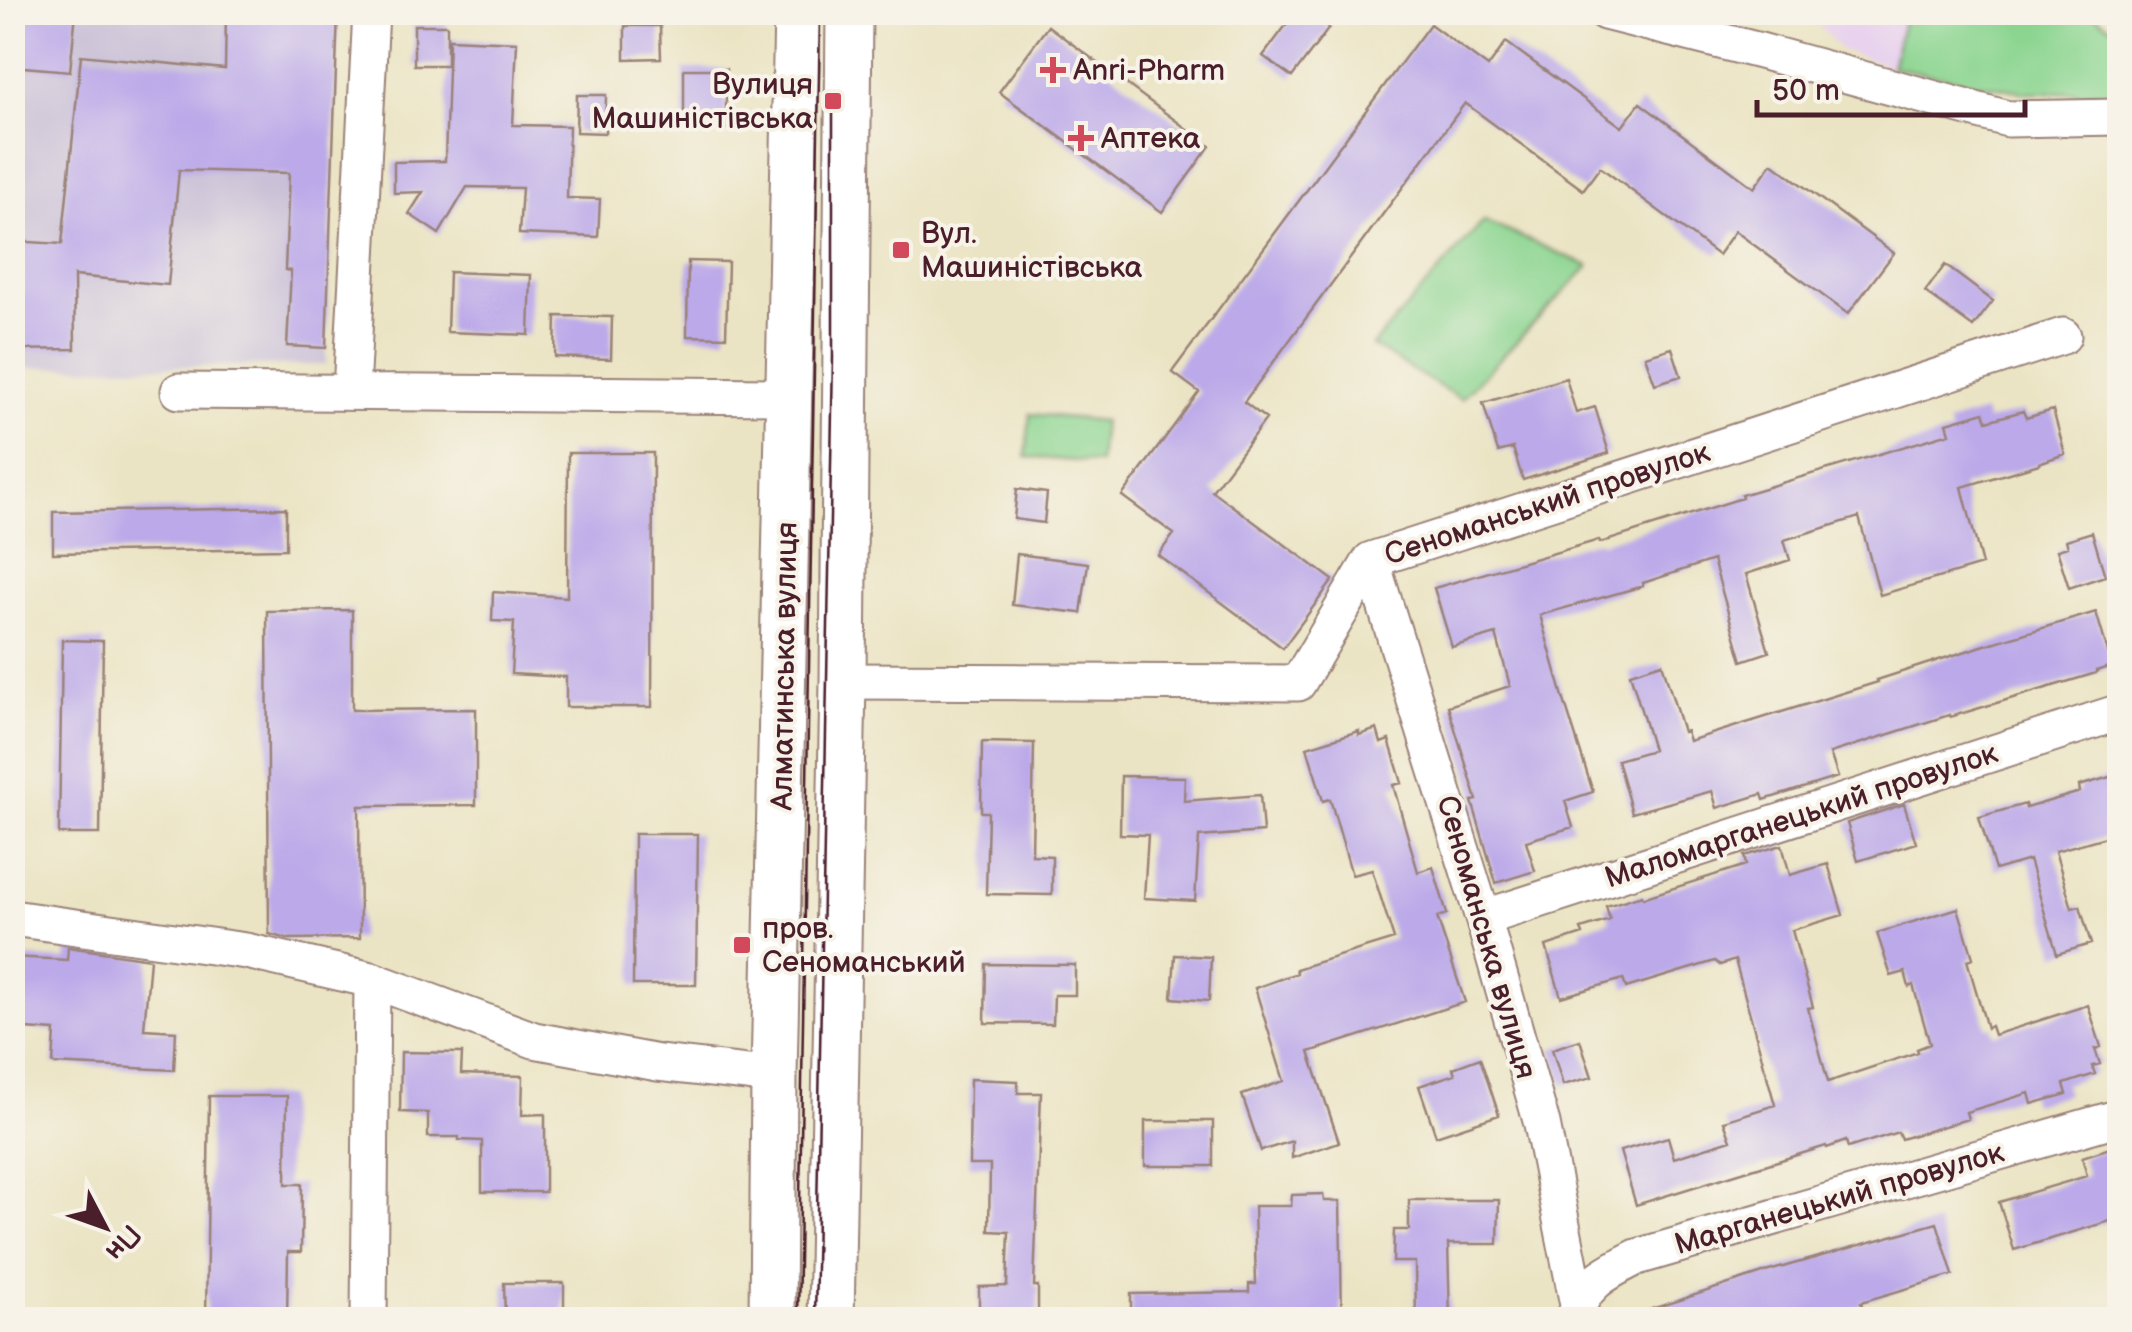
<svg xmlns="http://www.w3.org/2000/svg" width="2132" height="1332" font-family="'Balsamiq Sans',sans-serif">
<style>
.built{fill:#e8d2ee}
.industrial{fill:#c9bfd7}
.green{fill:#8cd591;stroke:#6b7a5e;stroke-width:2.5}
.building{fill:#bba9e9}
.lines{fill:none;stroke-linecap:round;stroke-linejoin:round}
.minor-casing{stroke:#9a8278;stroke-width:39}
.tertiary-casing{stroke:#9a8278;stroke-width:49}
.minor{stroke:#fff;stroke-width:35}
.tertiary{stroke:#fff;stroke-width:45}
.tram{stroke:#4a1f2b;stroke-width:2.5}
.poi-dot{fill:#d1495b;stroke:#f7f3e8;stroke-width:4}
.labels{text-anchor:middle;stroke-width:8;stroke-linejoin:round;paint-order:stroke}
.poi-label{font-size:30px;fill:#4a1f2b;stroke:#f7f3e8;text-anchor:start}
.street-label{font-size:30px;fill:#4a1f2b;stroke:#f7f3e8}
</style>
<rect width="100%" height="100%" fill="#f7f3e8"/>
<filter id="ink" filterUnits="userSpaceOnUse"><feTurbulence type="fractalNoise" baseFrequency=".01" numOctaves="2"/><feDisplacementMap in="SourceGraphic" scale="20" xChannelSelector="R" yChannelSelector="G"/><feConvolveMatrix kernelMatrix="1 2 1 2 8 2 1 2 1" color-interpolation-filters="sRGB"/></filter>
<filter id="wash" filterUnits="userSpaceOnUse"><feTurbulence type="fractalNoise" baseFrequency=".0048" numOctaves="4" result="noise"/><feDisplacementMap in="SourceGraphic" scale="40" xChannelSelector="R" yChannelSelector="G"/><feGaussianBlur stdDeviation="2.25" result="paint"/><feColorMatrix in="noise" values="0 0 0 0 0 0 0 0 0 0 0 0 0 0 0 0 0 1.4 0 .05"/><feComposite in="paint" operator="in"/></filter>
<g filter="url(#wash)">
<rect width="100%" height="100%" fill="#ebe4c4"/>
<path class="built" d="M1808,13H1905L1892,67L1840,49Z"/>
<path class="industrial" d="M12,13H338L326,365L13,368Z"/>
<path class="green" d="M1905,13H2092L2119,33V93L2023,92L1892,67Z
M1484,221L1589,266L1461,399L1372,346Z
M1030,414L1103,421L1099,463L1026,457Z"/>
<g id="blocks">
<path class="building" d="M12,12H76L70,71L12,66Z
M226,12H338L326,348L287,346L291,271L285,270L289,173L179,170L168,285L74,276L75,349L12,350V241L62,244L81,55L225,69Z
M1296,12H1309L1329,28L1292,77L1263,56Z
M1430,24L1488,67L1506,42L1622,127L1640,103L1754,188L1772,163L1894,253L1848,314L1735,231L1718,255L1600,167L1583,190L1465,103L1244,402L1266,419L1212,491L1333,580L1283,648L1158,555L1174,534L1122,496L1199,392L1172,372Z
M414,25H447V65H414Z
M625,26H660L661,58L625,59Z
M1048,26L1210,146L1162,212L999,92Z
M449,39L517,42L513,125L569,126L567,198L600,199L598,237L519,234L522,188L467,187L439,234L409,214L423,192L394,193V162L445,161Z
M684,69H726V129H684Z
M577,95H606L605,133L576,132Z
M688,261L728,262L726,337L687,336Z
M1945,265L1993,301L1973,327L1925,292Z
M449,272L531,275L529,335L447,332Z
M556,316L612,317L611,359L555,357Z
M1672,348L1681,376L1655,384L1645,356Z
M1566,378L1576,413L1595,407L1609,453L1523,480L1513,448L1498,452L1483,403Z
M2053,410L2065,454L2039,463V464L1962,487L1982,565L1880,595L1859,517L1784,540L1790,560L1746,574L1769,652L1742,661L1713,560L1643,583V586L1540,615L1563,697L1593,792L1565,801L1573,827L1526,841L1535,871L1496,883L1472,801L1477,800L1448,706L1510,686L1496,634L1452,647L1434,588L1599,540L1600,543L1742,498L1741,495L1950,433L1947,423L1984,412L1987,421L2023,411L2026,418Z
M568,453H653L652,707H566V677L511,674L514,622L492,621L493,592L567,597Z
M1017,489L1047,493L1044,523L1014,519Z
M286,508V549L53,553V512Z
M2092,532L2105,576L2069,588L2057,550L2068,547L2066,540Z
M1017,554L1088,563L1081,613L1012,605Z
M352,610V710L476,709V805L359,806L360,938L288,939L269,934L267,611Z
M2096,612L2112,666L2096,671V673L1950,717L1949,715L1830,753L1838,777L1764,800L1762,794L1717,808L1712,791L1632,813L1617,760L1653,750L1630,673L1662,663L1683,732L1686,731L1689,741L1878,682L1877,680L1982,646Z
M62,640L103,641L100,834H59Z
M1377,729L1381,743L1389,740L1402,783L1393,785L1418,872L1433,867L1447,914L1437,917L1465,1002L1309,1052L1339,1142L1292,1158V1141L1261,1151L1242,1095L1284,1081L1255,988L1297,973L1296,969L1394,939L1372,870L1352,875L1330,799L1323,801L1307,747L1359,731V735Z
M982,742L1034,743L1032,855L1052,856V895L986,894L988,812H981Z
M2120,774V833L2055,851L2072,908L2080,906L2091,944L2057,954L2029,860L1995,870L1979,817L2025,804L2026,808L2080,792L2079,786Z
M1121,776L1185,777L1184,801L1260,795L1263,832L1199,837L1195,901L1144,898L1148,835L1120,834Z
M1904,804L1916,843L1858,861L1847,823Z
M634,834H698L696,985H633Z
M1782,845L1790,875L1828,864L1843,915L1792,930L1813,1007L1808,1008L1828,1082L1918,1052L1917,1049L1930,1044L1913,985L1909,987L1905,972L1891,976L1877,933L1958,908L1973,958L1967,960L1987,1028L1991,1026L1994,1035L2088,1005L2101,1047L2095,1049L2100,1064L2092,1066L2095,1074L2064,1084L2067,1094L2032,1104L2029,1093L1966,1112L1968,1119L1901,1139L1898,1132L1848,1148L1846,1141L1827,1148L1826,1146L1636,1205L1620,1151L1668,1137L1674,1158L1731,1140L1724,1121L1775,1105L1735,960L1720,965L1715,961L1626,988L1623,979L1561,997L1546,946L1583,934L1581,929L1610,920L1606,906L1642,895L1643,898L1746,865L1744,856Z
M68,947L150,959L144,1029L176,1031L174,1070L53,1064L55,1031L12,1028V957L67,960Z
M1175,955L1211,957L1209,1001L1172,998Z
M986,964L1075,965V995H1054L1053,1024L985,1023Z
M1580,1040L1592,1077L1563,1085L1552,1049Z
M401,1052L462,1053L461,1074L523,1076L522,1115L545,1114V1192H482V1141L459,1140V1137H428V1113L400,1112Z
M1480,1058L1499,1115L1436,1136L1419,1086L1455,1074L1453,1068Z
M970,1079L1018,1081V1093H1041L1034,1286H1038V1320H979V1287L1007,1286L1009,1232L989,1231L990,1165H969Z
M209,1096H287L286,1184H302L301,1252H288L287,1320H206Z
M1145,1121H1213V1166H1145Z
M2113,1147L2120,1168V1218L2014,1250L1999,1202L2087,1176L2082,1157Z
M1323,1194L1324,1201H1340L1342,1320H1131V1294L1249,1292V1284H1256L1254,1206H1291L1292,1195Z
M1409,1200H1499L1498,1244H1448L1450,1320H1416L1415,1262H1393L1394,1230H1409Z
M1937,1223L1953,1275L1861,1302L1862,1306L1815,1320H1640L1639,1313L1769,1271Z
M504,1283H564V1320H505Z"/>
</g>
</g>
<g filter="url(#ink)">
<use href="#blocks" fill-opacity="0" stroke="#9a8278" stroke-width="2.5"/>
<g class="lines">
<defs>
<path id="minor" d="M1605,12L1760,51L2008,119L2120,117
M179,391L790,396
M351,392L371,12
M1371,560L1483,918L1542,1124L1581,1320
M843,681L1298,683L1371,560L2063,336
M12,918L246,951L372,980L369,1320
M1483,918L2120,712
M372,980L534,1040L658,1063L774,1076
M1575,1318C1582,1283 1608,1272 1637,1257L2120,1117"/>
<path id="tertiary" d="M772,1320L774,1076L797,12
M831,1320L843,681L849,12"/>
</defs>
<use href="#minor" class="minor-casing"/>
<use href="#tertiary" class="tertiary-casing"/>
<use href="#minor" class="minor"/>
<use href="#tertiary" class="tertiary"/>
<path class="tram" d="M798,1320L820,12
M815,1320L833,357V110"/>
</g>
</g>
<g class="poi-dot">
<path d="M1048 55h10v10h10v10h-10v10h-10v-10h-10v-10h10z"/>
<rect x="823" y="91" width="20" height="20" rx="5"/>
<path d="M1076 123h10v10h10v10h-10v10h-10v-10h-10v-10h10z"/>
<rect x="891" y="240" width="20" height="20" rx="5"/>
<rect x="732" y="935" width="20" height="20" rx="5"/>
</g>
<g class="labels">
<g class="poi-label">
<text x="1073" y="80">Anri-Pharm</text>
<text x="813" y="94" text-anchor="end">Вулиця<tspan x="813" dy="34">Машиністівська</tspan></text>
<text x="1101" y="148">Аптека</text>
<text x="921" y="243">Вул.<tspan x="921" dy="34">Машиністівська</tspan></text>
<text x="762" y="938">пров.<tspan x="762" dy="34">Сеноманський</tspan></text>
</g>
<g class="street-label">
<text transform="translate(1547 503) rotate(-18)" y="10">Сеноманський провулок</text>
<text transform="translate(784 666) rotate(-89)" y="10">Алматинська вулиця</text>
<text transform="translate(1801 815) rotate(-18)" y="10">Маломарганецький провулок</text>
<text transform="translate(1487 937) rotate(74)" y="10">Сеноманська вулиця</text>
<text transform="translate(1839 1198) rotate(-16)" y="10">Марганецький провулок</text>
</g>
</g>
<rect width="2132" height="1332" fill="none" stroke="#f7f3e8" stroke-width="50"/>
<g transform="translate(105 1227) rotate(131)" stroke="#f7f3e8" stroke-width="8" paint-order="stroke">
<path d="M0-8L18 38L0 25L-18 38Z" fill="#4a1f2b"/>
<text y="-15" font-size="28" font-weight="bold" text-anchor="middle" fill="#4a1f2b">Пн</text>
</g>
<path d="M1757 100v15h268v-15" fill="none" stroke="#4a1f2b" stroke-width="5"/>
<text x="1772" y="100" font-size="30" fill="#4a1f2b" stroke="#f7f3e8" stroke-width="8" paint-order="stroke">50 m</text>
</svg>
